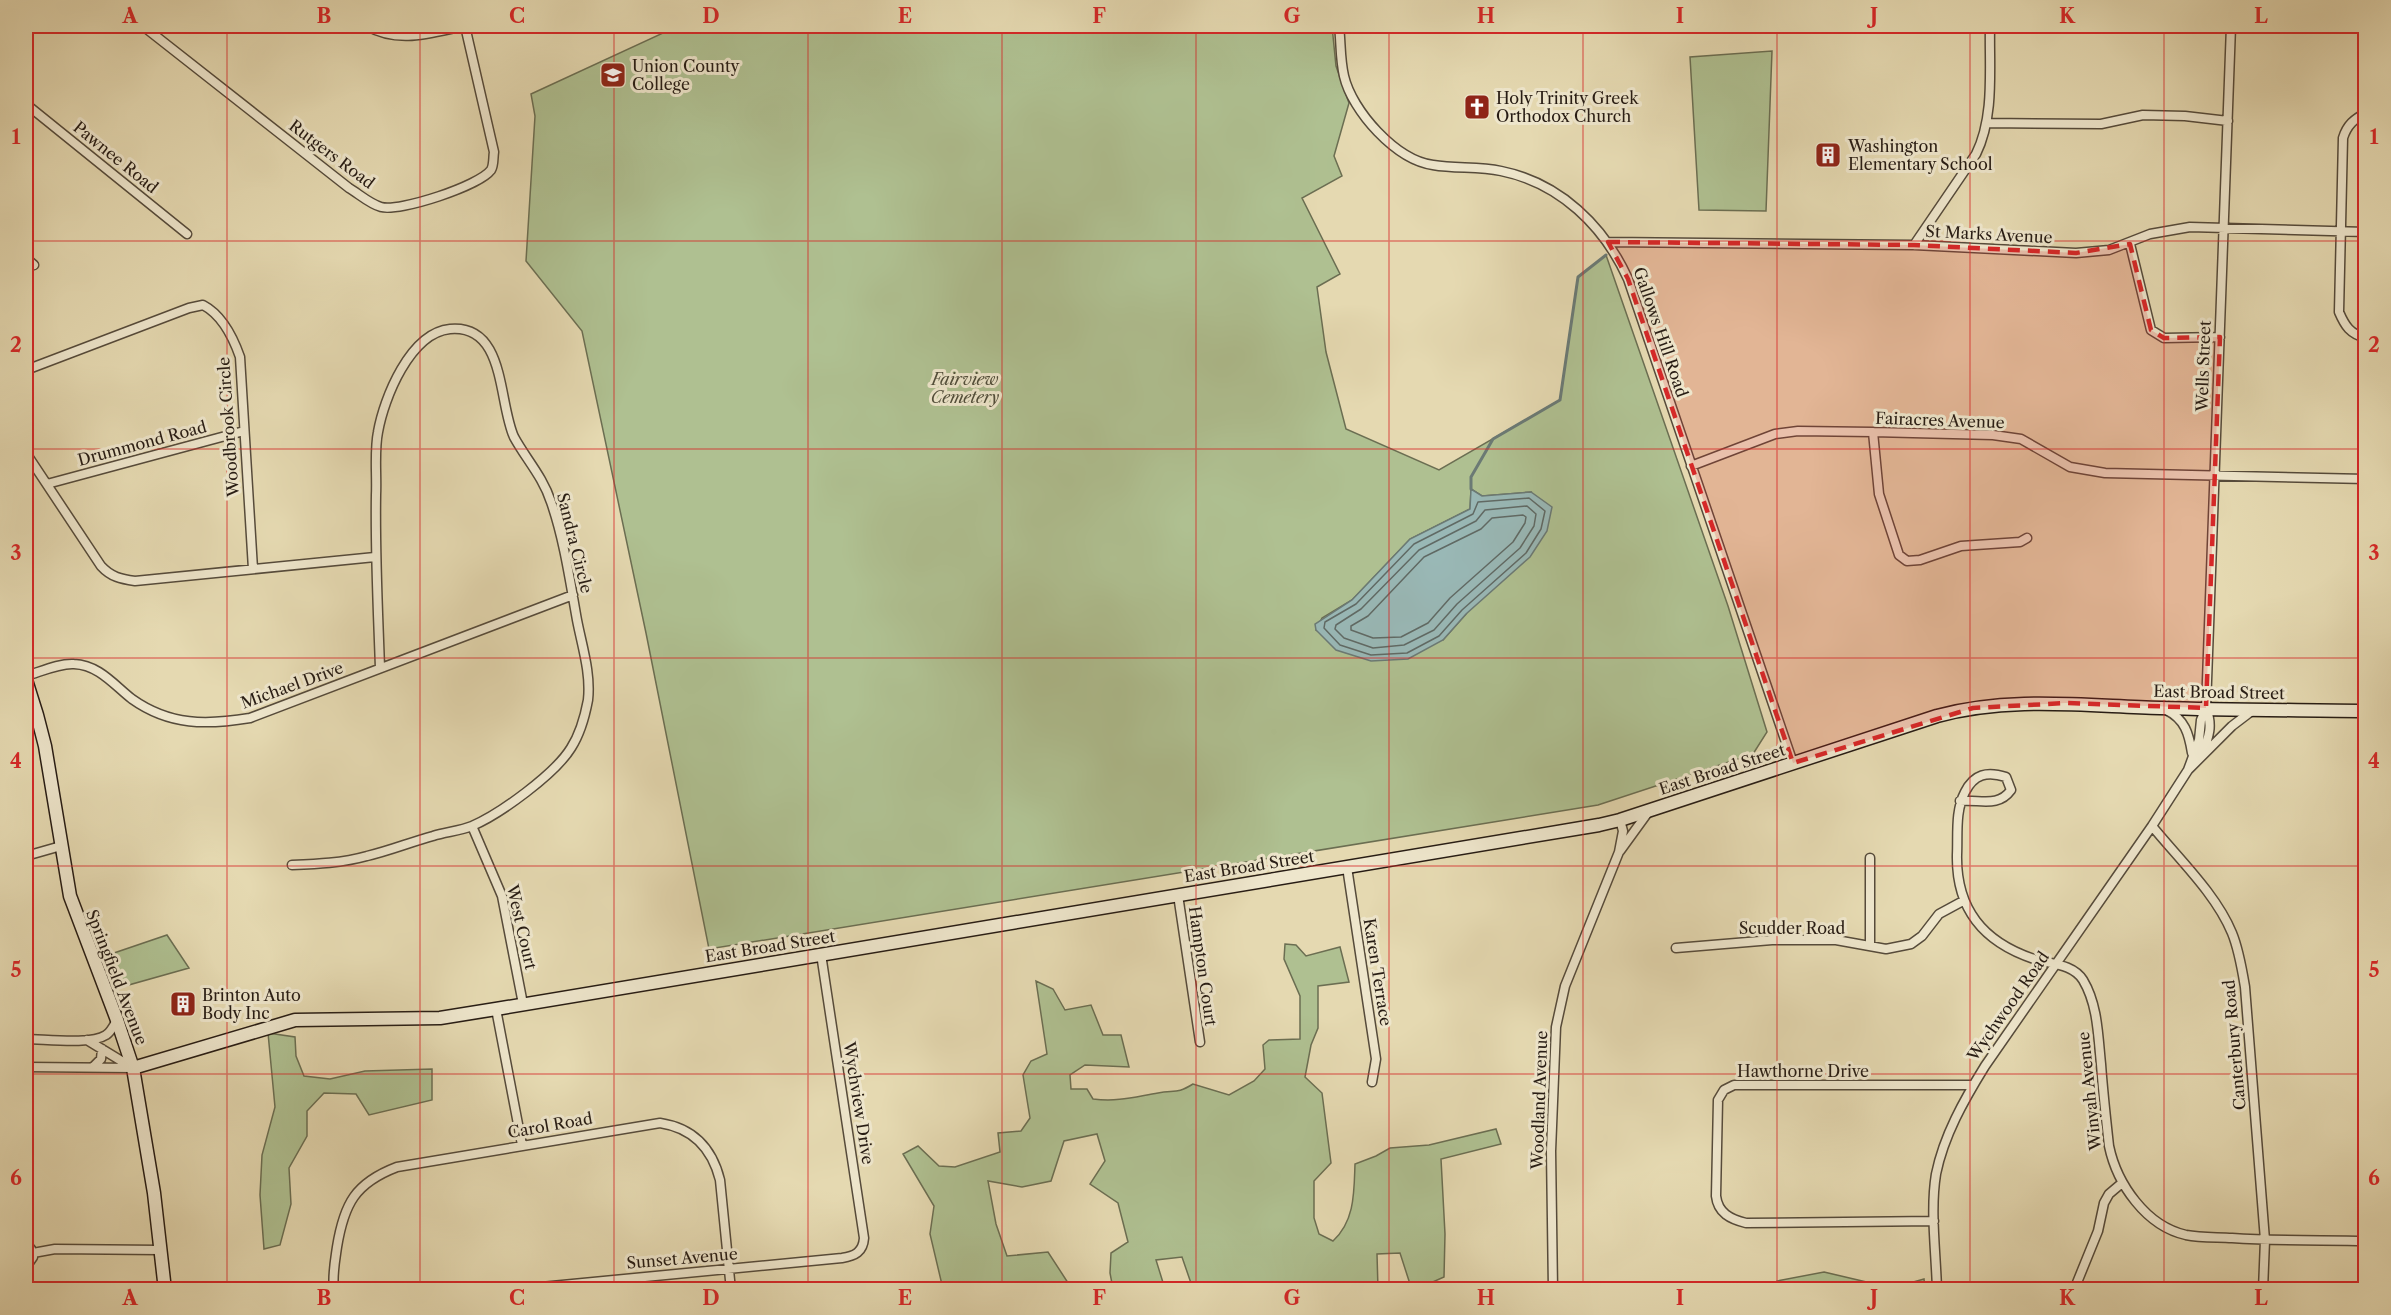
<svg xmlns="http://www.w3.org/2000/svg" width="2391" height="1315" font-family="'Libre Caslon Text',serif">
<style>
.green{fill:#afc091;stroke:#6b6e52;stroke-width:1.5;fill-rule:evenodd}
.water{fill:#99b8b6;stroke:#6b7a75;stroke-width:1.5}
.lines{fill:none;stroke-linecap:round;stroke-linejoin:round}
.shore{stroke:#606a65;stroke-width:1.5}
.stream{stroke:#6b7a75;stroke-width:3}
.street-casing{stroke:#564b3b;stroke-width:11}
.secondary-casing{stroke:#271c14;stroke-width:15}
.street{stroke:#eee6cc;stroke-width:8}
.secondary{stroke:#eee6cc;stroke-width:12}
.marked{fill:#d62828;fill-opacity:0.2;stroke:#d62828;stroke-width:4.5;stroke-dasharray:12 8;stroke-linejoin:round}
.grid{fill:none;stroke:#d62828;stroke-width:1.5;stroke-opacity:0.55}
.labels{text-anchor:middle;stroke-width:6;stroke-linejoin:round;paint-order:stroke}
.poi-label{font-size:16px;fill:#271c14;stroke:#eee6cc;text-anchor:start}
.street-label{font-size:16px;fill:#271c14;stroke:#eee6cc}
.park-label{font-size:16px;font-style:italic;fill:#504d3a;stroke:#eee6cc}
.neatline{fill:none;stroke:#d62828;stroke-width:2}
.grid-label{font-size:20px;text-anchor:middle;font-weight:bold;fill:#d62828}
</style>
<rect width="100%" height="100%" fill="#e5d9b1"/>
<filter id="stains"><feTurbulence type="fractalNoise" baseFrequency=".00333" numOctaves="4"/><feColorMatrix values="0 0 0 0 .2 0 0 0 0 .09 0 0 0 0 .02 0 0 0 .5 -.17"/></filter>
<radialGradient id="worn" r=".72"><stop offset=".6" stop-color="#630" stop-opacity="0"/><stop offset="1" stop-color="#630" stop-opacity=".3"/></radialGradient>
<path class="green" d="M673,26H1332L1336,66L1349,103L1334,156L1342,176L1302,198L1340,274L1317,287L1326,352L1346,429L1439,470L1560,400L1578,277L1606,255L1728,606L1767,732L1753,754L1598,805L709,949L646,633L582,331L526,261L535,116L531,94L674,28ZM1471,489L1482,496L1531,492L1466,614L1443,640L1322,634L1316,630L1322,618L1352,600L1410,539L1470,509Z
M1772,51L1766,211L1699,210L1690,57Z
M167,935L189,968L125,986L111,954Z
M1285,944L1296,945L1306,956L1340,947L1349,982L1318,986V1028L1311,1045L1305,1077L1322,1093L1331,1163L1314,1181V1218L1319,1234L1333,1241C1355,1221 1354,1192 1355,1164L1376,1156L1390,1148L1429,1145L1496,1129L1501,1144L1441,1159L1445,1234L1444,1277L1426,1285L1410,1284L1400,1253L1377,1254L1378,1289H1193L1182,1257L1156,1260L1165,1289H1113L1110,1273L1111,1253L1128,1242L1118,1203L1090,1184L1105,1161L1097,1134L1064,1141L1051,1181L1022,1187L988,1181L996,1224L1007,1256L1048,1252L1072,1289H943L930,1234L934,1206L903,1154L918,1146L939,1166L955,1167L1000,1152L998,1133L1021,1131L1030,1118L1023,1075L1031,1061L1047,1054L1036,981L1053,989L1065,1010L1091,1005L1103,1035H1121L1129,1067L1085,1065L1070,1075L1071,1089H1087L1093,1099C1118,1102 1134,1097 1158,1093C1175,1090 1177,1094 1193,1084L1229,1095L1254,1081L1265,1069L1263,1045L1269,1040L1300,1039V996L1284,959Z
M268,1033L295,1037L296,1056L304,1076L330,1079L365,1071L432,1069V1100L369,1115L356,1094L324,1093L307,1111V1136L289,1168L291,1204L280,1245L264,1249L260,1195L262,1155L275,1107Z
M1824,1272L1892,1288L1924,1279L1925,1289H1777V1281Z"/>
<path class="water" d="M1471,489L1482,496L1531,492L1552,507L1547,531L1530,557L1466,614L1443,640L1408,659L1371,661L1336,650L1316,630L1315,624L1352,600L1410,539L1470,509Z"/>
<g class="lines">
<path class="shore" d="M1529,498L1545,511L1541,529L1526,553L1462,610L1439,636L1407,653L1371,655L1340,645L1324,628L1325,622L1356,604L1414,544L1473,514L1478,502Z
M1527,506L1536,514L1534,526L1520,548L1457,604L1434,630L1404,645L1373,648L1344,638L1335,629L1336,625L1361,609L1419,550L1476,521L1485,510Z
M1523,515L1526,517L1525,523L1513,542L1450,598L1428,623L1401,637L1373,638L1351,630V626L1368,616L1424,557L1481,529L1492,518Z"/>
<path class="stream" d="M1471,489V477L1493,439L1560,400L1578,277L1606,255"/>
<defs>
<path id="street" d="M143,26L349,188C359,194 370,204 381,207C400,212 479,186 491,170C494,165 493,158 494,152L465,26
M367,26C399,44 430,33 464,26
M1339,26C1341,42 1340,59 1344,76C1352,111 1396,160 1433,165C1456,169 1478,166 1501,171C1560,183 1604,226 1628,279L1793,763
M26,104L187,234
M2366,113C2354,119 2347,125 2343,138L2339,312C2345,326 2350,334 2366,338
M1987,123L2101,124L2143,115L2185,116L2228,121
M1608,242L1914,245L2076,253L2109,250L2150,234L2190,227L2366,232
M2130,244L2151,330L2164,338L2220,337
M1914,245L1976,154C1995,116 1989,67 1990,26
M26,258L34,265
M26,370L189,308L203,305C222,315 233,337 240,357L253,569
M1873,432L1879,494L1899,555L1907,561L1920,560L1961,546L2020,542L2027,538
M26,453L101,566C111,577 121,579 135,581L375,557
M1691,466L1775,434L1798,431L1873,432L1993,435L2021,439L2070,467L2105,473L2366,479
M47,484L244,431
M26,676C40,672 59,663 74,664C99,665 114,685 132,699C170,726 207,725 250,718L573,595
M2166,710C2185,719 2189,734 2192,753
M2202,754C2209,737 2213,725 2206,708
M2188,770L2199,740L2201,720L2206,708L2231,26
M1960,801C1980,799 1998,808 2011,790L2006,777C1987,771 1974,774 1965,792C1955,811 1958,834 1957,855C1956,909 1983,942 2034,959C2051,964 2073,964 2083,980C2098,1005 2098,1036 2101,1064C2103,1092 2106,1119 2109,1146C2117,1184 2146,1226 2186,1235C2201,1238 2218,1237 2232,1238C2277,1241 2321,1240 2366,1241
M472,826L502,896L523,1004
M2152,826C2178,858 2216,894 2232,933C2239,950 2242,969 2245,987L2265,1240L2263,1290
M1620,851L1649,811
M26,856L61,846
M1870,858V945
M292,865C317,864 342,863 367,856C389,851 411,842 433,836C445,832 460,831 472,826C500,814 555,774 571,748C580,734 585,716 588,700C591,673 582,646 577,620C570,581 564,539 551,502C543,477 526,459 514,437C498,402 506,324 450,329C410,333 384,398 378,432C374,452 377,475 376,495C375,553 378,610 380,668
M1347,867L1376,1059L1372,1082
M1178,895L1200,1042
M1676,948L1772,940H1836L1886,949L1911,944L1922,936L1939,914L1963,901
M496,1009L522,1145
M26,1039C45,1039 91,1045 106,1035C111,1032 114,1025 117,1020
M87,1040L133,1068
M26,1067L133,1068
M93,1067L101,1059L102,1049
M1934,1221L1746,1223C1730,1219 1718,1213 1716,1196L1718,1100L1724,1090L1734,1085H1973
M26,1244L31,1249L33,1257L26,1267
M33,1253L55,1249L160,1250
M334,1290C332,1276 335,1261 337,1247C344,1204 355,1183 397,1167L660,1123C693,1128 712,1148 720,1180L731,1290
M510,1290L842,1258C855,1256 863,1252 864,1238L821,954
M1553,1290L1551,1151L1556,1027L1565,986L1619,852L1623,831L1620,820
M1937,1290C1936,1252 1930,1211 1936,1174C1944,1135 1964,1100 1985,1066L2152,826L2188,770L2232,726L2253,710
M2074,1290L2098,1231L2104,1203L2109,1194L2122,1183"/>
<path id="secondary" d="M26,680L37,715L45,746L70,896L117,1020L133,1068L154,1193L165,1290
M133,1068L295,1020L440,1018L496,1009L1599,825L1620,820L1937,716C2010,696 2085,706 2160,708C2228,710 2297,710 2366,711"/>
</defs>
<use href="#street" class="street-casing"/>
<use href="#secondary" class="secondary-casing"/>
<use href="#street" class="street"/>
<use href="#secondary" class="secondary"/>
</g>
<path class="marked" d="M1608,242L1914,245L2076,253L2130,244L2151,330L2164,338L2220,337L2206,708L2066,703L1973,708L1793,763L1628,279Z"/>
<path class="grid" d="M227,26V1290M420,26V1290M614,26V1290M808,26V1290M1002,26V1290M1196,26V1290M1389,26V1290M1583,26V1290M1777,26V1290M1970,26V1290M2164,26V1290M26,241H2366M26,449H2366M26,658H2366M26,866H2366M26,1074H2366"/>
<defs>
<symbol id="university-square" viewBox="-11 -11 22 22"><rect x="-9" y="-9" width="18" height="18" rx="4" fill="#8f2418" stroke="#eee6cc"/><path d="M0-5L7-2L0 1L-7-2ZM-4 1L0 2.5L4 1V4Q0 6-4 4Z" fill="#fff"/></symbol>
<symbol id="church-square" viewBox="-11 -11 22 22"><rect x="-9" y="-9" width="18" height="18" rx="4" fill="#8f2418" stroke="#eee6cc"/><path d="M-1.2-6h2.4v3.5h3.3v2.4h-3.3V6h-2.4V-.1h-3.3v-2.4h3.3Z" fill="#fff"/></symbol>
<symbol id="building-square" viewBox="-11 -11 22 22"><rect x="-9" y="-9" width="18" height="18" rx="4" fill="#8f2418" stroke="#eee6cc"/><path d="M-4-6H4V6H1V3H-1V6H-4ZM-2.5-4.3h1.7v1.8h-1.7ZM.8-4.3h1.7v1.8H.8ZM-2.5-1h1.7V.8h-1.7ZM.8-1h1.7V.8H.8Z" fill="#fff"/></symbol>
</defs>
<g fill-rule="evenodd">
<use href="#university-square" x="598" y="60" width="30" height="30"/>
<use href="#church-square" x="1462" y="92" width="30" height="30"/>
<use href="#building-square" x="1813" y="140" width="30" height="30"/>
<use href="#building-square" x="168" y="989" width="30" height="30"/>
</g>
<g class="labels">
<g class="poi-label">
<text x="632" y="72">Union County<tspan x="632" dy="18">College</tspan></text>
<text x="1496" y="104">Holy Trinity Greek<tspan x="1496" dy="18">Orthodox Church</tspan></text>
<text x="1848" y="152">Washington<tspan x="1848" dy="18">Elementary School</tspan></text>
<text x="202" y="1001">Brinton Auto<tspan x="202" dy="18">Body Inc</tspan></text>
</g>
<g class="street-label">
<text transform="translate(332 154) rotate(37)" y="6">Rutgers Road</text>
<text transform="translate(116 157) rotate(39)" y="6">Pawnee Road</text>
<text transform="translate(1989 234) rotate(3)" y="6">St Marks Avenue</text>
<text transform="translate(1661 332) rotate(71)" y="6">Gallows Hill Road</text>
<text transform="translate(2203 366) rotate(-88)" y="6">Wells Street</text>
<text transform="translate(1940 420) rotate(2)" y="6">Fairacres Avenue</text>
<text transform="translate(228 427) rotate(-94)" y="6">Woodbrook Circle</text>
<text transform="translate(142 443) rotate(-15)" y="6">Drummond Road</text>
<text transform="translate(575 543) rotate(76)" y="6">Sandra Circle</text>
<text transform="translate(292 685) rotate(-20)" y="6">Michael Drive</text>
<text transform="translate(2219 692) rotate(1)" y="6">East Broad Street</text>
<text transform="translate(1722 769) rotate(-18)" y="6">East Broad Street</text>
<text transform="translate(1249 866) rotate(-9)" y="6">East Broad Street</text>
<text transform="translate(522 927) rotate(77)" y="6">West Court</text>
<text x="1792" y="934">Scudder Road</text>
<text transform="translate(770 946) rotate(-9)" y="6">East Broad Street</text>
<text transform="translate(1203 966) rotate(82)" y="6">Hampton Court</text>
<text transform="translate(1378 972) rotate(81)" y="6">Karen Terrace</text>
<text transform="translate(117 977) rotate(69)" y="6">Springfield Avenue</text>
<text transform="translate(2008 1006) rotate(-55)" y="6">Wychwood Road</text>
<text transform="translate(2234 1045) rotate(-95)" y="6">Canterbury Road</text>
<text x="1803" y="1077">Hawthorne Drive</text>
<text transform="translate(2089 1091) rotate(-96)" y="6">Winyah Avenue</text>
<text transform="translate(1539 1100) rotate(-88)" y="6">Woodland Avenue</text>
<text transform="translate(859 1103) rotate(81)" y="6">Wychview Drive</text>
<text transform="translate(550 1125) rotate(-10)" y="6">Carol Road</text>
<text transform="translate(682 1258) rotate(-5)" y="6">Sunset Avenue</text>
</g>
<g class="park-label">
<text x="965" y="385">Fairview<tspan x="965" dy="18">Cemetery</tspan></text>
</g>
</g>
<rect width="2391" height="1315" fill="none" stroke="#e5d9b1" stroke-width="66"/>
<rect x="33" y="33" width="2325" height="1249" class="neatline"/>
<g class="grid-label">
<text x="130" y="23">A</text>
<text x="324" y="23">B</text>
<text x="517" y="23">C</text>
<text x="711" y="23">D</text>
<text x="905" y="23">E</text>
<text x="1099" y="23">F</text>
<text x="1292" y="23">G</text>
<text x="1486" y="23">H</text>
<text x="1680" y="23">I</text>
<text x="1874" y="23">J</text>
<text x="2067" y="23">K</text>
<text x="2261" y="23">L</text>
<text x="16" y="144">1</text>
<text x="2374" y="144">1</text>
<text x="16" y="352">2</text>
<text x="2374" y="352">2</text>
<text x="16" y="560">3</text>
<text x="2374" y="560">3</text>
<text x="16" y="768">4</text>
<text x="2374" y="768">4</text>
<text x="16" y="977">5</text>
<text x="2374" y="977">5</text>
<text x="16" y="1185">6</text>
<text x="2374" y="1185">6</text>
<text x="130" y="1305">A</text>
<text x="324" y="1305">B</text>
<text x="517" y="1305">C</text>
<text x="711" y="1305">D</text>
<text x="905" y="1305">E</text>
<text x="1099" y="1305">F</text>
<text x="1292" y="1305">G</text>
<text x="1486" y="1305">H</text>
<text x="1680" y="1305">I</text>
<text x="1874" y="1305">J</text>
<text x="2067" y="1305">K</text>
<text x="2261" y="1305">L</text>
</g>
<rect width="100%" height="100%" filter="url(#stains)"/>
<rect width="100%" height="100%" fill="url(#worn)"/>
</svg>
